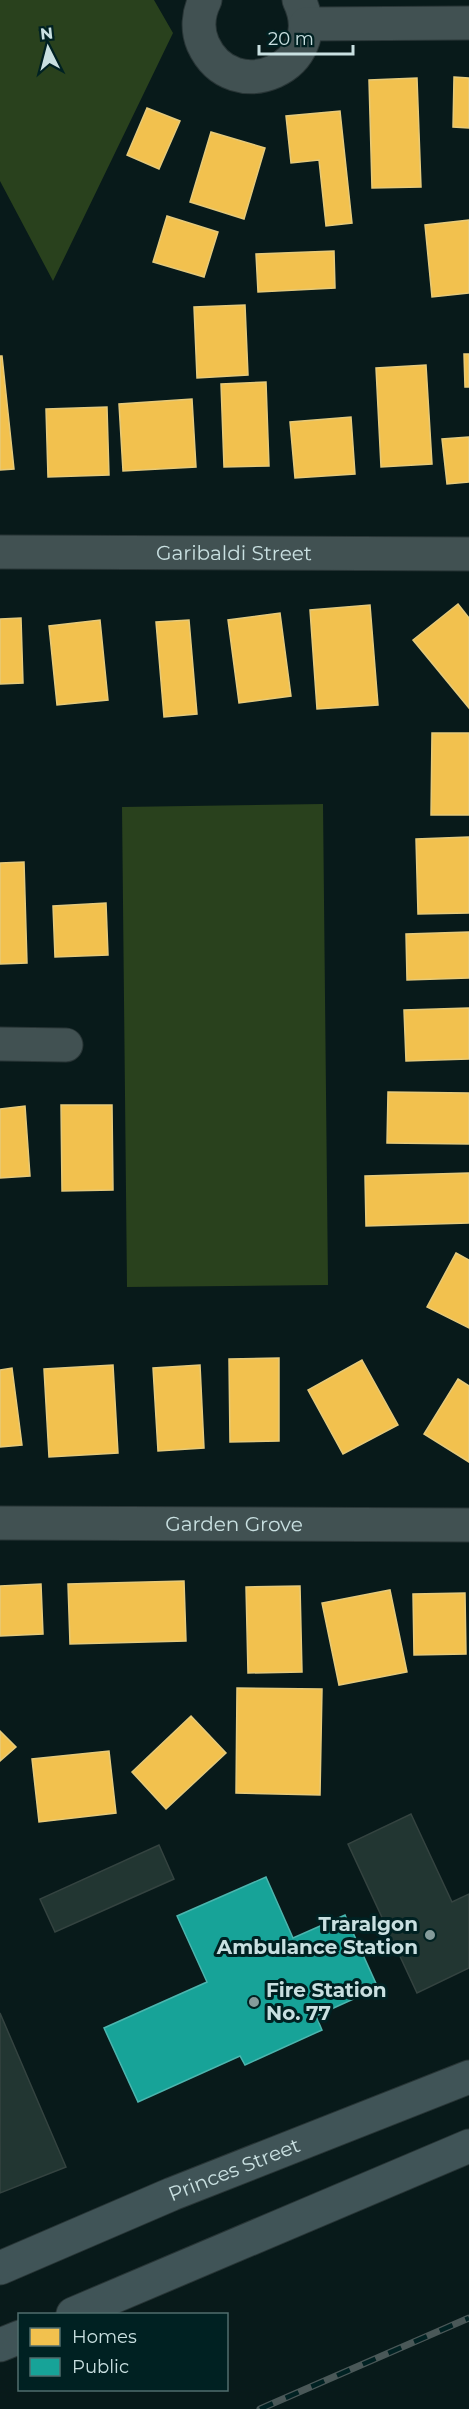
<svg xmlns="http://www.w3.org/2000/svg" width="469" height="2409" font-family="Montserrat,sans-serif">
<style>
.green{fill:#29411d}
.homes{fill:#f2c14e;stroke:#e6ca7a;stroke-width:1.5}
.public{fill:#17a398;stroke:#4cb5ae;stroke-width:1.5}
.building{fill:#223632;stroke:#344340;stroke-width:1.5}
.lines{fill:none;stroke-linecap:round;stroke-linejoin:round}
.street-casing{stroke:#283536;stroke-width:35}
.highway-casing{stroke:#283536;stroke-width:35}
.street{stroke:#415152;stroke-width:33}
.highway{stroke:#405457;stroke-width:33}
.rail-casing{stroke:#4a5858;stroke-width:7}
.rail{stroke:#002122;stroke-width:4.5;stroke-dasharray:14;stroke-linecap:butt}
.poi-dot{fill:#859b9b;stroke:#002122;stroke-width:2}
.labels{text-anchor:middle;stroke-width:6;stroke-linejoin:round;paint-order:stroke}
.street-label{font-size:20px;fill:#c9e0e1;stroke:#002122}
.poi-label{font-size:20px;font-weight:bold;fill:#c9e0e1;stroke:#002122;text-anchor:end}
</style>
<rect width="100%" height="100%" fill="#081a1a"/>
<path class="green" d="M0,0H154L173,33L53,281L0,181Z
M323,804L328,1285L127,1287L122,807Z"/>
<path class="homes" d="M454,77L469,78V128L453,127Z
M417,78L421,187L372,188L369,80Z
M147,108L180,121L159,169L127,155Z
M340,111L352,223L326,226L319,160L291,163L286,116Z
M211,132L265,148L244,219L190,202Z
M167,216L218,232L204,277L153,262Z
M469,220V293L432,297L425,225Z
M334,251L335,288L258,292L256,254Z
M245,305L248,375L197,378L194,307Z
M464,354H469V387H465Z
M0,356H2L14,469L0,470Z
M426,365L432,464L381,467L376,368Z
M266,382L269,466L224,467L221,384Z
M192,399L196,467L123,471L119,404Z
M107,407L109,475L48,477L46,409Z
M351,417L355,474L295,478L290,422Z
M469,437V482L447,484L442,439Z
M458,604L469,618V708L413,640Z
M370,605L378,705L317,709L310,610Z
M280,613L291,696L239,703L228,620Z
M21,618L23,683L0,684V619Z
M100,620L108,700L57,705L49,626Z
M189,620L197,714L164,717L156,622Z
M432,733H469V815H431Z
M469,837V913L418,914L416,839Z
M24,862L27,963L0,964V863Z
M106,903L108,955L55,957L53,906Z
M469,932V978L407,980L406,934Z
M469,1008V1059L406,1061L404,1010Z
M388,1092L469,1093V1144L387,1143Z
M61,1105H112L113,1190L62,1191Z
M25,1106L30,1176L0,1178V1109Z
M469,1173V1223L366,1226L365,1176Z
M456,1253L469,1260V1328L427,1307Z
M279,1358V1441L230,1442L229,1359Z
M362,1360L398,1425L343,1454L308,1390Z
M113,1365L118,1453L49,1457L44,1369Z
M200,1365L204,1448L158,1451L153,1368Z
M12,1368L22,1445L0,1447V1370Z
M458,1379L469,1386V1462L424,1434Z
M184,1581L186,1641L70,1644L68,1584Z
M41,1584L43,1634L0,1636V1586Z
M300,1586L302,1672L248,1673L246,1587Z
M390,1590L407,1672L339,1685L322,1603Z
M465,1593L466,1654L414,1655L413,1594Z
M237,1688L322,1689L320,1795L236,1793Z
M191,1716L226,1753L166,1809L132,1772Z
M0,1731L16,1747L0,1761Z
M109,1751L116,1813L39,1822L32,1759Z"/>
<path class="public" d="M266,1877L293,1938L345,1915L378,1988L316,2016L322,2030L245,2065L240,2056L138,2102L104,2028L207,1982L177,1916Z"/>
<path class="building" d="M411,1814L452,1902L469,1894V1968L417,1993L348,1844Z
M159,1845L174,1879L55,1932L40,1899Z
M0,2013L66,2167L0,2193Z"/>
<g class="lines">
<defs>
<g id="street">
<path d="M205,0C198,14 197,30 203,44C233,110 331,66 299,0"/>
<path d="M306,24L469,23"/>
<path id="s1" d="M0,552L469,554"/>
<path d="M0,1044L66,1045"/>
<path id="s2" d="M0,1523L469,1525"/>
</g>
<g id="highway">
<path id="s3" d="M0,2268L172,2194L469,2077"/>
<path d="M73,2314L469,2146"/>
<path d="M0,2345L20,2337"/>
</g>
</defs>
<use href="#street" class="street-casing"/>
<use href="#highway" class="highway-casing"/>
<use href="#street" class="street"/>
<use href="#highway" class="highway"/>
<defs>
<path id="rail" d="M260,2409L469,2318"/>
</defs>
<use href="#rail" class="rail-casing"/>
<use href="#rail" class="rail"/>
</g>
<g class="poi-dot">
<circle cx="430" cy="1935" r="6"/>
<circle cx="254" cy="2002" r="6"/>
</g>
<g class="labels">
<g class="street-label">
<text dy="7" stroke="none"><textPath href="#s1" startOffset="234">Garibaldi Street</textPath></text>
<text dy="7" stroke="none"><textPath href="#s2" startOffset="234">Garden Grove</textPath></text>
<text dy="7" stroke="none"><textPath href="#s3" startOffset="254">Princes Street</textPath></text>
</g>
<g class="poi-label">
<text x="418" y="1931">Traralgon<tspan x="418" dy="23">Ambulance Station</tspan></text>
<text x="266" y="1997" text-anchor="start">Fire Station<tspan x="266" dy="23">No. 77</tspan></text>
</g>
</g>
<rect x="18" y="2313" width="210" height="78" fill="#002122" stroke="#506d6e" stroke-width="1.5"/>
<rect x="30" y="2328" width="30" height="18" fill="#f2c14e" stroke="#506d6e" stroke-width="1.5"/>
<text x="72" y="2343" font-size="18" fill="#c9e0e1">Homes</text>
<rect x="30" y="2358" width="30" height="18" fill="#17a398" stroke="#506d6e" stroke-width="1.5"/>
<text x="72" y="2373" font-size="18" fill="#c9e0e1">Public</text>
<g transform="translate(48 48) rotate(354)" stroke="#002122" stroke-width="4.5" paint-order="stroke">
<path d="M0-4.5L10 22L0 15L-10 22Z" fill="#c9e0e1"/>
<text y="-9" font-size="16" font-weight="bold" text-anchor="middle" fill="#c9e0e1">N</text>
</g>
<path d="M259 45v9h94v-9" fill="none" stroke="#c9e0e1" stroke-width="3"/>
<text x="268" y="45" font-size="18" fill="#c9e0e1" stroke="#002122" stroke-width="4.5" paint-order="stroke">20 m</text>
</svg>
